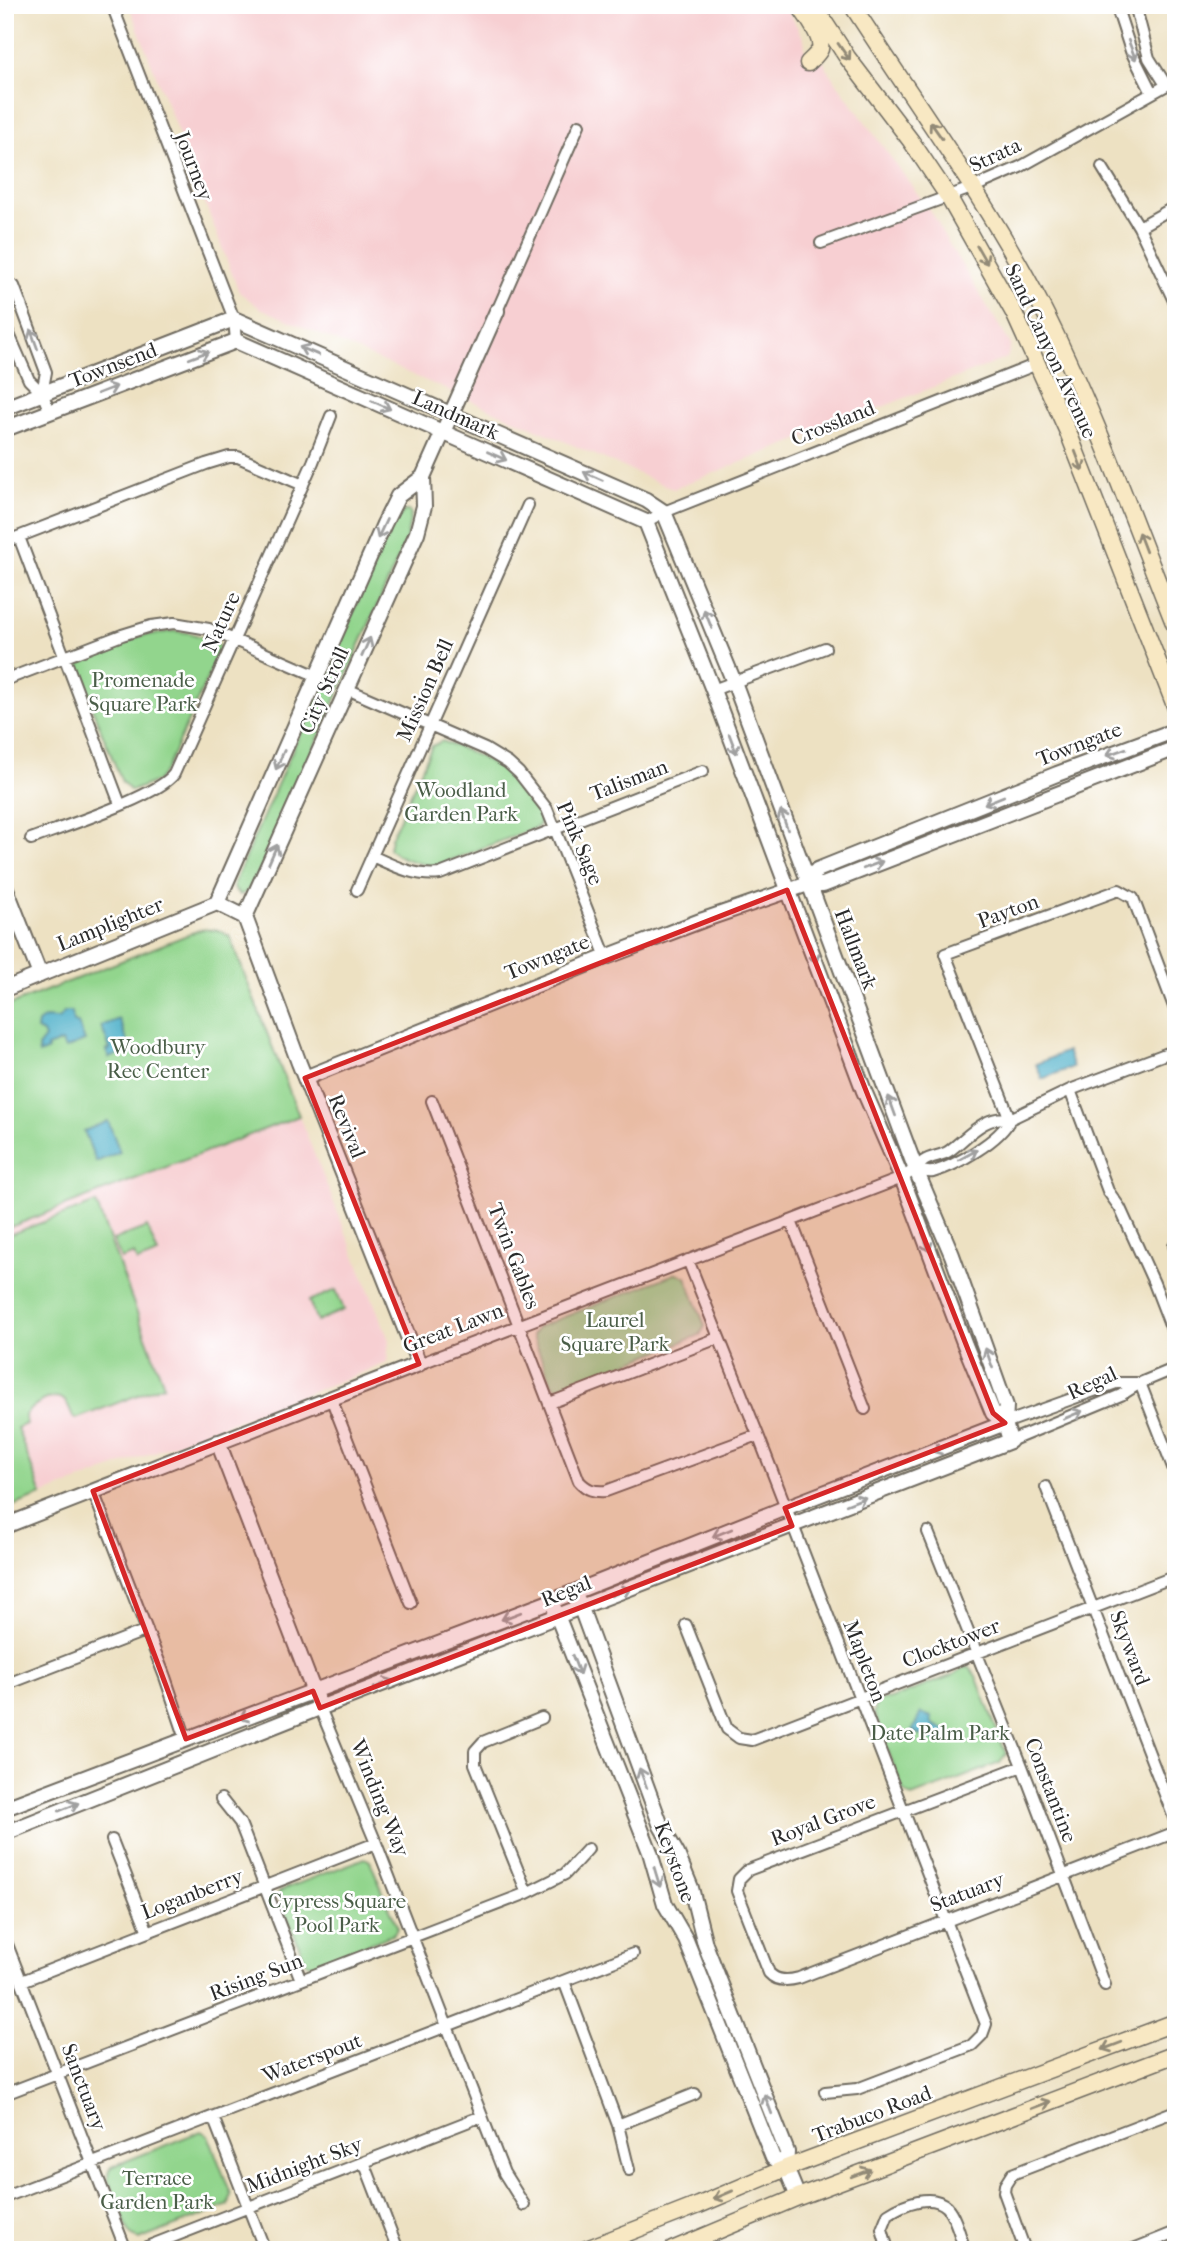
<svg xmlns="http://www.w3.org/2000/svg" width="1181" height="2255" font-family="'IM FELL French Canon',serif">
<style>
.built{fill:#f7cfd2}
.green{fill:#92d58d;stroke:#5e805c;stroke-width:2}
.water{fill:#48aec8;stroke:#3a6c7a;stroke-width:2}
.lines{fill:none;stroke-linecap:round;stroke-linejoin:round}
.minor-casing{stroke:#6f6b60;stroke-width:14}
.tertiary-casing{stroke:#6f6b60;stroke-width:18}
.secondary-casing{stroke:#6f6b60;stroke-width:19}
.minor{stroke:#fff;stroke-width:10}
.tertiary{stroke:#fff;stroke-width:14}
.secondary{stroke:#f8e8c3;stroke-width:16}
.oneway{stroke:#a0a0a0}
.oneway2{stroke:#928a77}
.marked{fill:#d62828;fill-opacity:0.2;stroke:#d62828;stroke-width:5;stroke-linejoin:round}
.labels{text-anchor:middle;stroke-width:5;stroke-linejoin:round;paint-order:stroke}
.street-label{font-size:21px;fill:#2b2b2b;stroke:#fff}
.park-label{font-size:21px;fill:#4a5e48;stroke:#fff}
</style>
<rect width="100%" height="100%" fill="#fff"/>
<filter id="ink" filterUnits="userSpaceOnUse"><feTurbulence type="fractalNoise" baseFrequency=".0143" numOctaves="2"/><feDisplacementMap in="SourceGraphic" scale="14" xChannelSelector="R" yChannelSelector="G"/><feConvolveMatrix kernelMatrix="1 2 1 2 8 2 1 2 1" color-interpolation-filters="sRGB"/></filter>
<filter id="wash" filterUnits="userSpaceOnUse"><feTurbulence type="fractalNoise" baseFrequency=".00686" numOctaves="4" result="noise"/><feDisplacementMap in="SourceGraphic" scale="28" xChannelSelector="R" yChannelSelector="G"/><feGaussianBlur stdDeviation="1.57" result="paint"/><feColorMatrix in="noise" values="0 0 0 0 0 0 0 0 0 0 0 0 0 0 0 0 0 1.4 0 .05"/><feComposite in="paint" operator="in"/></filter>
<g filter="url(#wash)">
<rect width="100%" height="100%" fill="#ede1c2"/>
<path class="built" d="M129,5H785L804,39L805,52L819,51L828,71L938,222L941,231L1011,345L1007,358L673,489L260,308L239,292Z
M299,1116L389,1340L387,1363L42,1495L17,1428L32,1407L5,1339V1229Z"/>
<path class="green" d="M404,511H409L411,514L406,541L260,870L247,892L240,895L234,889V883L391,526Z
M175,631L190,633L217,642L220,650L166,770L157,781L131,791L122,782L77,671L84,657L140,636Z
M442,741C487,758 519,772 542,817L538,827L438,865C423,866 400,859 389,849L391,838L432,746Z
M202,929L221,931L230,937L299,1116L5,1229V1007Z
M96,1203L164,1385L76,1419L73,1417C71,1412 69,1405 65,1401C53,1390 31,1407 25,1415L26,1424L17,1428L42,1495L5,1509V1236Z
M147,1227L158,1254L137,1262L134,1254L121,1259L113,1240Z
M677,1273L686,1277L705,1326L700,1335L560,1389L552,1384L532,1335L538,1327Z
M336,1290L344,1310L317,1321L309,1301Z
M965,1667L970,1668L976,1676L1006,1754L1000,1763L912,1797L903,1791L874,1713L877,1701L891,1699L953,1675Z
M365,1858L370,1861L398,1928L392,1935L313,1966L306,1962L278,1896L279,1891Z
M201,2131L208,2135L231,2194L229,2205L139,2240L130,2234L108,2179V2172L111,2167Z"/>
<path class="water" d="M65,1012H72L73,1022L78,1023L85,1041L65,1049L61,1042L47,1047L48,1050L39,1054L38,1047L45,1038L43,1033L37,1030L38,1023L45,1018L58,1019Z
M119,1019L131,1050L109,1058L106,1051L110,1049L101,1026Z
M1067,1051L1073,1067L1042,1079L1036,1064Z
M108,1121L120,1152L96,1162L84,1131Z
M921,1713L931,1717L932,1724L949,1732L944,1745L912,1731Z"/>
</g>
<g filter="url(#ink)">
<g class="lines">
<defs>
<path id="minor" d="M112,5L234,319L236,341
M1116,5L1131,51L1152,93
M1135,5L1149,58L1166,85
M1102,167L1139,227L1176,305
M1139,227L1176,206
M821,243L974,187L1020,167L1176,80
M14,286L46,372L42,393
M497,311L579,125
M5,325L29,380L42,393L50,412
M646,522L664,512L1037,364
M19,537L120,804
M5,542L206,464L229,457H238L303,485
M5,680L122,635L151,626L174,623L209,629L317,676
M347,689L485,749L508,763L519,773L547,809L606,957
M713,690L825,648
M31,839C62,827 157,797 174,774L313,462L331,416
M372,856C394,866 415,877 440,874L703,771
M357,890L528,505
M1070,1090L1108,1191L1120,1208L1154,1283L1176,1340
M432,1101L579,1481C587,1490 594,1492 606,1491L758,1435
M916,1170C921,1171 927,1173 933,1172C955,1166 1001,1140 1010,1119L945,954L1119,890L1133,898L1176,1012
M791,1221L865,1409
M1174,1246L1176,1250
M688,1260L758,1435L986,2024L982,2035L972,2045L857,2089L825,2092
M419,1364L902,1178C912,1172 916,1167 924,1161C931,1156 942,1156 949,1151C967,1138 985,1114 1010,1119L1070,1090L1176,1050
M1140,1383L1176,1475
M331,1398L411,1603
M550,1403L718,1338
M1005,1423L1116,1383H1137
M1010,1441L1121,1395L1140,1383L1176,1368
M1046,1487L1176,1823
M93,1491L165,1677L186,1739
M928,1532L1022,1766L1105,1985
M686,1625L727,1729L739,1738L752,1740L1176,1576
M5,1685L147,1630
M320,1708L376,1843L504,2173L524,2205
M1022,1766L748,1870L739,1879L737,1891L769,1973C777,1982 788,1981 799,1978L1176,1832
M221,1799L240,1823L301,1980
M112,1840L148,1932
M527,1893L475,1764V1751L483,1742L542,1718
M5,1939L126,2250
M22,1981L376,1843
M564,1981L618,2125L629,2170
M5,2094L527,1893L565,1874L588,1849
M213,2117L265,2250
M618,2125L695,2094
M364,2162L398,2250
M5,2197L633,1954
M139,2250L482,2116
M888,2250L882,2229L888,2214C903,2204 932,2192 947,2207C956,2217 960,2237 965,2250
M1025,2250L1004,2192L1005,2185L1012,2174L1173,2112
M1131,2250L1176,2232"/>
<path id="tertiary" d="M5,408L234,319L646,500L664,512L734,682L916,1170L952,1255L1006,1406L1005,1423L1010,1441L304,1714L5,1833
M5,429L236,341L646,522L713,690L864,1091L902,1178L965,1345L993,1413L1005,1423
M808,884L817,870L1057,774L1176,730
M5,886L40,975
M217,903L384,524L398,496L423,477
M245,917L417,533L424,506L423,477L497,311
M5,989L217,903L245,917L299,1063L419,1364L5,1526
M305,1078L606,957L703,920L808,884L823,885L1176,748
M218,1442L317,1700
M578,1600L661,1826L677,1854L691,1888L705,1944L787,2152L786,2168L798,2197
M555,1610L650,1852L665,1904L686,1940L773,2158L786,2168
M5,1808L552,1601L785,1508L1005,1423"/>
<path id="secondary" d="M799,5C806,16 823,36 820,49C818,54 812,59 808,63
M813,5L847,57L911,141L948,196L1014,313L1068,432L1176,708
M852,5C916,105 987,200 1041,305C1094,409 1133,520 1176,628
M584,2250L699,2205L786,2168L1176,2022
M672,2250L798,2197L1176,2054"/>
</defs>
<use href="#minor" class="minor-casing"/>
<use href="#tertiary" class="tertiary-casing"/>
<use href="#secondary" class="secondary-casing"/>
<use href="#minor" class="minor"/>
<use href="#tertiary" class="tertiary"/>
<use href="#secondary" class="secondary"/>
</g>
<defs><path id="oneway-shaft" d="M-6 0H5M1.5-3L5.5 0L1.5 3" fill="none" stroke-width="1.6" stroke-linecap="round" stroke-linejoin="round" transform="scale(1.75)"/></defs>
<g class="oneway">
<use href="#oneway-shaft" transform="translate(1132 50) rotate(69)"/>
<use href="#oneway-shaft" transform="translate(34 339) rotate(-110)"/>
<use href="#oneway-shaft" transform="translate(309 351) rotate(-157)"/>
<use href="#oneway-shaft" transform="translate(199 355) rotate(-21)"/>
<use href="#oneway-shaft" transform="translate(107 390) rotate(-21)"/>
<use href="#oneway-shaft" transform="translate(381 405) rotate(24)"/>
<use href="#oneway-shaft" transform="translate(497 456) rotate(24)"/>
<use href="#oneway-shaft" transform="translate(593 476) rotate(-156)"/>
<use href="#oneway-shaft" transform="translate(382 529) rotate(115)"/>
<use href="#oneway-shaft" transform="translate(708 619) rotate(-112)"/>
<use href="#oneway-shaft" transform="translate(366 647) rotate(-66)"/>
<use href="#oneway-shaft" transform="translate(733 744) rotate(69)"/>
<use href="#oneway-shaft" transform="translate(1116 752) rotate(160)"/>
<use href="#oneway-shaft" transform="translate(280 760) rotate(114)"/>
<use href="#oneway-shaft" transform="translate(994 800) rotate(158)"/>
<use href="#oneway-shaft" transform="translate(784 820) rotate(-110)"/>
<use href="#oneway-shaft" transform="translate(273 854) rotate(-66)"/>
<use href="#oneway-shaft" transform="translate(873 865) rotate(-21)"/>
<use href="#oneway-shaft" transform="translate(813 953) rotate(69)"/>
<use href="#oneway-shaft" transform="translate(892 1106) rotate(-110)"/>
<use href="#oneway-shaft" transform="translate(968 1155) rotate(-29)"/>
<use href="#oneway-shaft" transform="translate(926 1242) rotate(69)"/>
<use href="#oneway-shaft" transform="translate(989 1358) rotate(-110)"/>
<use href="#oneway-shaft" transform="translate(1073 1415) rotate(-23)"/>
<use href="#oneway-shaft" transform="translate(942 1448) rotate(159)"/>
<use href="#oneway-shaft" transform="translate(856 1501) rotate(-21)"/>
<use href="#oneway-shaft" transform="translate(722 1533) rotate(158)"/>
<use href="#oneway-shaft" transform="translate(621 1592) rotate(-21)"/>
<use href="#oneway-shaft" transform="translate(511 1616) rotate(159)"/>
<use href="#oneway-shaft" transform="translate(576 1665) rotate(69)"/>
<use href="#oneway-shaft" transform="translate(384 1684) rotate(-21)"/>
<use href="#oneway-shaft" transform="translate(249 1715) rotate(159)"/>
<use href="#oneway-shaft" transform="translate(643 1778) rotate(-111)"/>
<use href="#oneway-shaft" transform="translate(69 1807) rotate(-22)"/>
<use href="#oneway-shaft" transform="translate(657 1877) rotate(73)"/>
<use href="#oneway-shaft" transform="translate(768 2104) rotate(-111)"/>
</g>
<g class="oneway2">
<use href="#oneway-shaft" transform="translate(844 52) rotate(55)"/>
<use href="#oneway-shaft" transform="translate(936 130) rotate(-125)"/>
<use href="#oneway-shaft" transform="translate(982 255) rotate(60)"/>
<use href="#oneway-shaft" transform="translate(1079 461) rotate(69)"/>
<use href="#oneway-shaft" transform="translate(1142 542) rotate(-111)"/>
<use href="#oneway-shaft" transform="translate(1112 2046) rotate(159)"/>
<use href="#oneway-shaft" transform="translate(1041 2105) rotate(-21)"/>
<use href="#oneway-shaft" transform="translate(861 2173) rotate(-21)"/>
<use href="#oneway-shaft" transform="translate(723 2195) rotate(157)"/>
</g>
</g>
<path class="marked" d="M787,890L993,1413L1005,1423L785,1508L792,1526L320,1708L313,1691L186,1739L93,1491L419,1364L305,1078Z"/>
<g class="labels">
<g class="street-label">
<text transform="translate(995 155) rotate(-25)" y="7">Strata</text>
<text transform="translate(194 166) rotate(69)" y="7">Journey</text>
<text transform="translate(1051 351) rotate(65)" y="7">Sand Canyon Avenue</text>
<text transform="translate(113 365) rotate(-21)" y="7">Townsend</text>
<text transform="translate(456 415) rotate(24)" y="7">Landmark</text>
<text transform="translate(833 423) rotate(-22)" y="7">Crossland</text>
<text transform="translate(221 622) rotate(-66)" y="7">Nature</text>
<text transform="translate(324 690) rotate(-66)" y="7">City Stroll</text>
<text transform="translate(425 690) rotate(-66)" y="7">Mission Bell</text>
<text transform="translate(1079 744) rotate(-21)" y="7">Towngate</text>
<text transform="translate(629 780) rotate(-21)" y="7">Talisman</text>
<text transform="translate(580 843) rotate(67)" y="7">Pink Sage</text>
<text transform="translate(1008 911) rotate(-20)" y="7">Payton</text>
<text transform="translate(110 924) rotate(-22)" y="7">Lamplighter</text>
<text transform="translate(856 949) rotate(69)" y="7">Hallmark</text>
<text transform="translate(547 957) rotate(-22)" y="7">Towngate</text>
<text transform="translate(347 1126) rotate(68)" y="7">Revival</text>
<text transform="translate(514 1256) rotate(69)" y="7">Twin Gables</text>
<text transform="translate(453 1328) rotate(-21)" y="7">Great Lawn</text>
<text transform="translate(1092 1383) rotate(-25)" y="7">Regal</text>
<text transform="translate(566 1591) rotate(-22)" y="7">Regal</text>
<text transform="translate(951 1643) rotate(-21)" y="7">Clocktower</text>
<text transform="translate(1130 1648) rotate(69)" y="7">Skyward</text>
<text transform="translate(865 1661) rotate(69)" y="7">Mapleton</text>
<text transform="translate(1051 1790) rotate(69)" y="7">Constantine</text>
<text transform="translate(380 1798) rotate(68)" y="7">Winding Way</text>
<text transform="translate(823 1820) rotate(-21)" y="7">Royal Grove</text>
<text transform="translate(675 1862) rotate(70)" y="7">Keystone</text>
<text transform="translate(967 1892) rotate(-21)" y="7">Statuary</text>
<text transform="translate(192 1894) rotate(-21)" y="7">Loganberry</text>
<text transform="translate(256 1977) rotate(-21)" y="7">Rising Sun</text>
<text transform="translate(312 2058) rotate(-21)" y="7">Waterspout</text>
<text transform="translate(84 2087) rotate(69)" y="7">Sanctuary</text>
<text transform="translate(872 2114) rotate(-21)" y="7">Trabuco Road</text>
<text transform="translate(304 2165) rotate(-21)" y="7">Midnight Sky</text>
</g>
<g class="park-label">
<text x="143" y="687">Promenade<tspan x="143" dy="24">Square Park</tspan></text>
<text x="461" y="797">Woodland<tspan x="461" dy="24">Garden Park</tspan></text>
<text x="158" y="1054">Woodbury<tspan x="158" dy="24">Rec Center</tspan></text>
<text x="615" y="1327">Laurel<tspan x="615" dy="24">Square Park</tspan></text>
<text x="940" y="1740">Date Palm Park</text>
<text x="337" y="1908">Cypress Square<tspan x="337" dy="24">Pool Park</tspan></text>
<text x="157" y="2185">Terrace<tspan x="157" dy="24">Garden Park</tspan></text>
</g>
</g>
<rect width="1181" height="2255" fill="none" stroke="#fff" stroke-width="28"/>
</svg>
